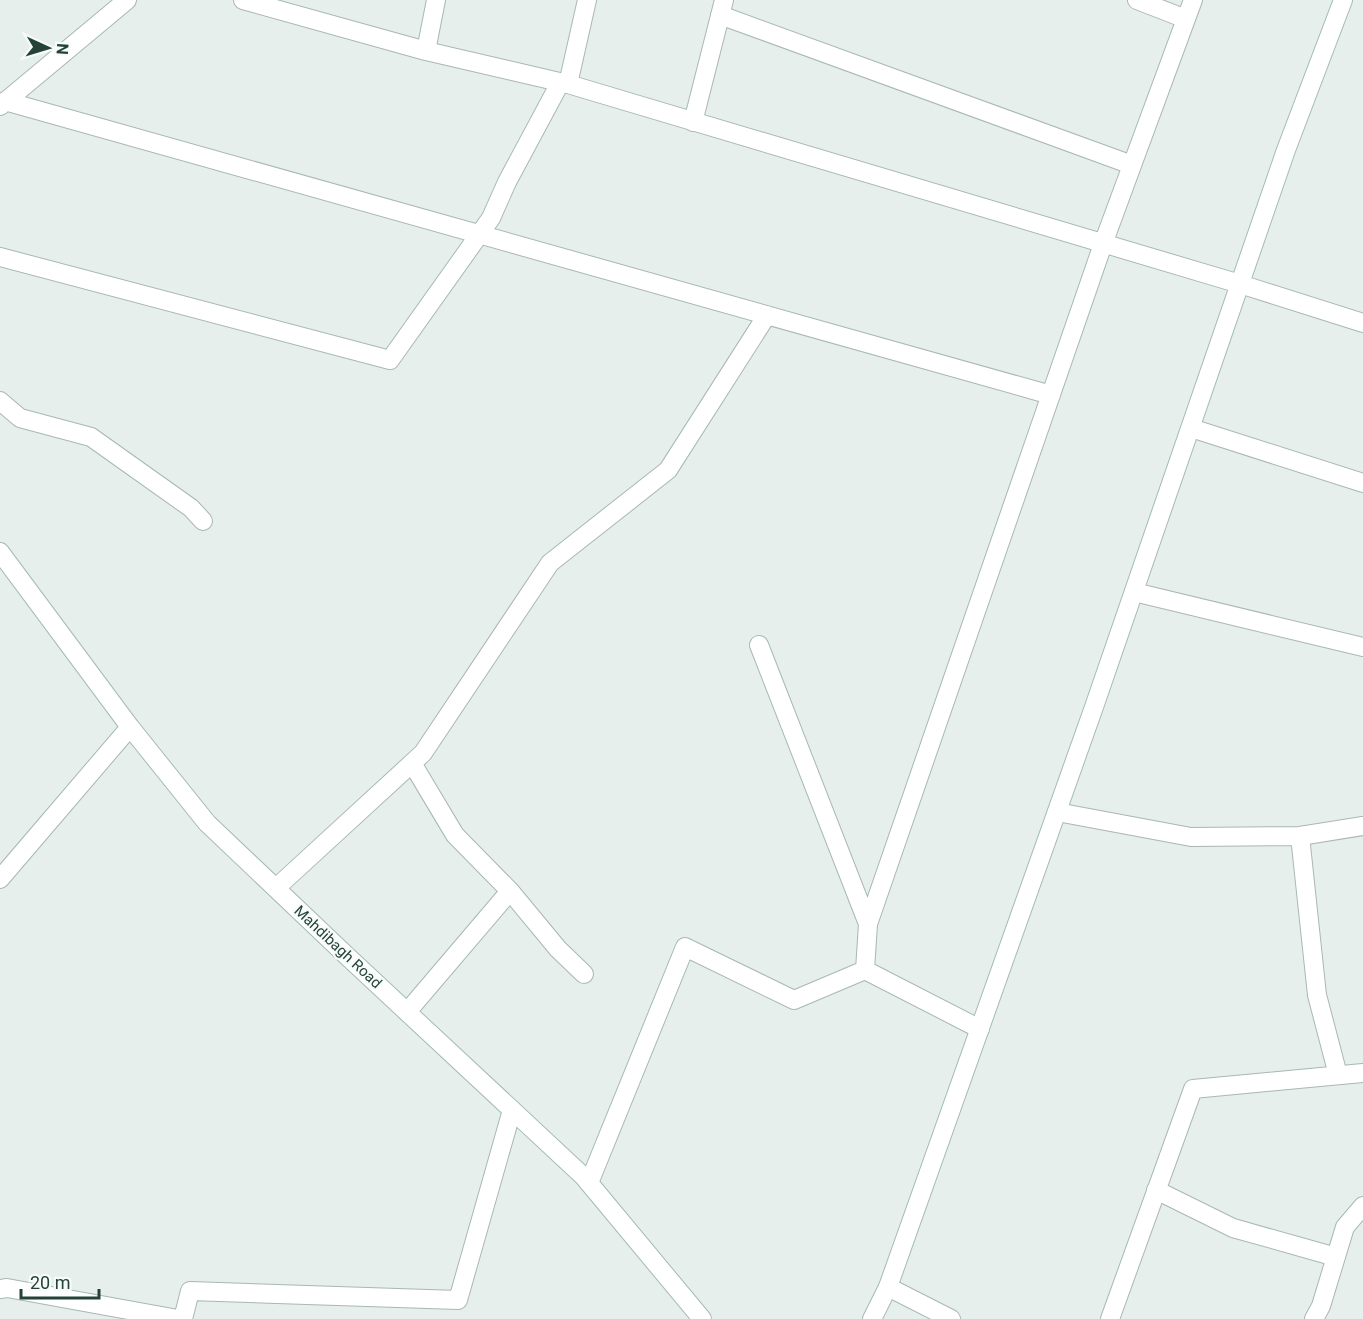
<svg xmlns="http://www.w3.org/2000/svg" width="1363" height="1319" font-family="Roboto,sans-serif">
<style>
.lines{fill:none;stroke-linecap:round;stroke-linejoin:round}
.street-casing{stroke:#a8b8b2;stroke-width:20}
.secondary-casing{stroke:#a4bbb3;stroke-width:20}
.street{stroke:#fff;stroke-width:18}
.secondary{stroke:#fff;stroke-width:18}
.labels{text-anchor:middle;stroke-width:4.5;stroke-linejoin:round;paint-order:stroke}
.street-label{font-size:15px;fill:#24423a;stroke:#f7fbf9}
</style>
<rect width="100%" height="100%" fill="#e6efeb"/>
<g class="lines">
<defs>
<path id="street" d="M243,0L426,51L436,0
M1137,0L1186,19
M720,15L1132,165
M426,51L568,84L1240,284L1363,323
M568,84L587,0
M5,101L1051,395
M0,106L127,0
M693,122L724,0
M0,257L390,360L491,218L507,182L560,83
M0,401L20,418L91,437L191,508L203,521
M1191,428L1363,483
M1134,592L1363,647
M759,645L868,924L1103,244L1193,0
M412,763L455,835L510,891L558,949L584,974
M1057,812L1191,837L1300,836L1363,826
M1300,836L1317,995L1338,1075
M0,879L130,727
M276,888L423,753L550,563L668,470L767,315
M868,924L865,970L980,1029
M407,1012L510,891
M589,1183L685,947L794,1000L865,970
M1156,1190L1233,1228L1336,1257
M888,1287L951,1319
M0,1289L7,1288L178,1319
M183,1319L190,1291L458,1300L512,1110
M1110,1319L1193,1089L1363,1073
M1314,1319L1321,1306L1345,1227L1363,1206"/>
<path id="secondary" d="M0,552L130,727L207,823L348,957L584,1177L702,1319
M872,1319L888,1287L1094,707L1286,150L1343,0"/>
</defs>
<use href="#street" class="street-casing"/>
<use href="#secondary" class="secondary-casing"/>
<use href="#street" class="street"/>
<use href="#secondary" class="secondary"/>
</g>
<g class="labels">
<g class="street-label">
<text transform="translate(338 947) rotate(43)" y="5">Mahdibagh Road</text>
</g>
</g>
<g transform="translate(48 48) rotate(94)" stroke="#f7fbf9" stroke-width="4.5" paint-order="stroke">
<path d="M0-4.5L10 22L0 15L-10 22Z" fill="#24423a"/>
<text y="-9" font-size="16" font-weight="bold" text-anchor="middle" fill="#24423a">N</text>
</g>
<path d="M21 1289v9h78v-9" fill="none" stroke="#24423a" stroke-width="3"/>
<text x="30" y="1289" font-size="18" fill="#24423a" stroke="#f7fbf9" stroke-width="4.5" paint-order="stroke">20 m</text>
</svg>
